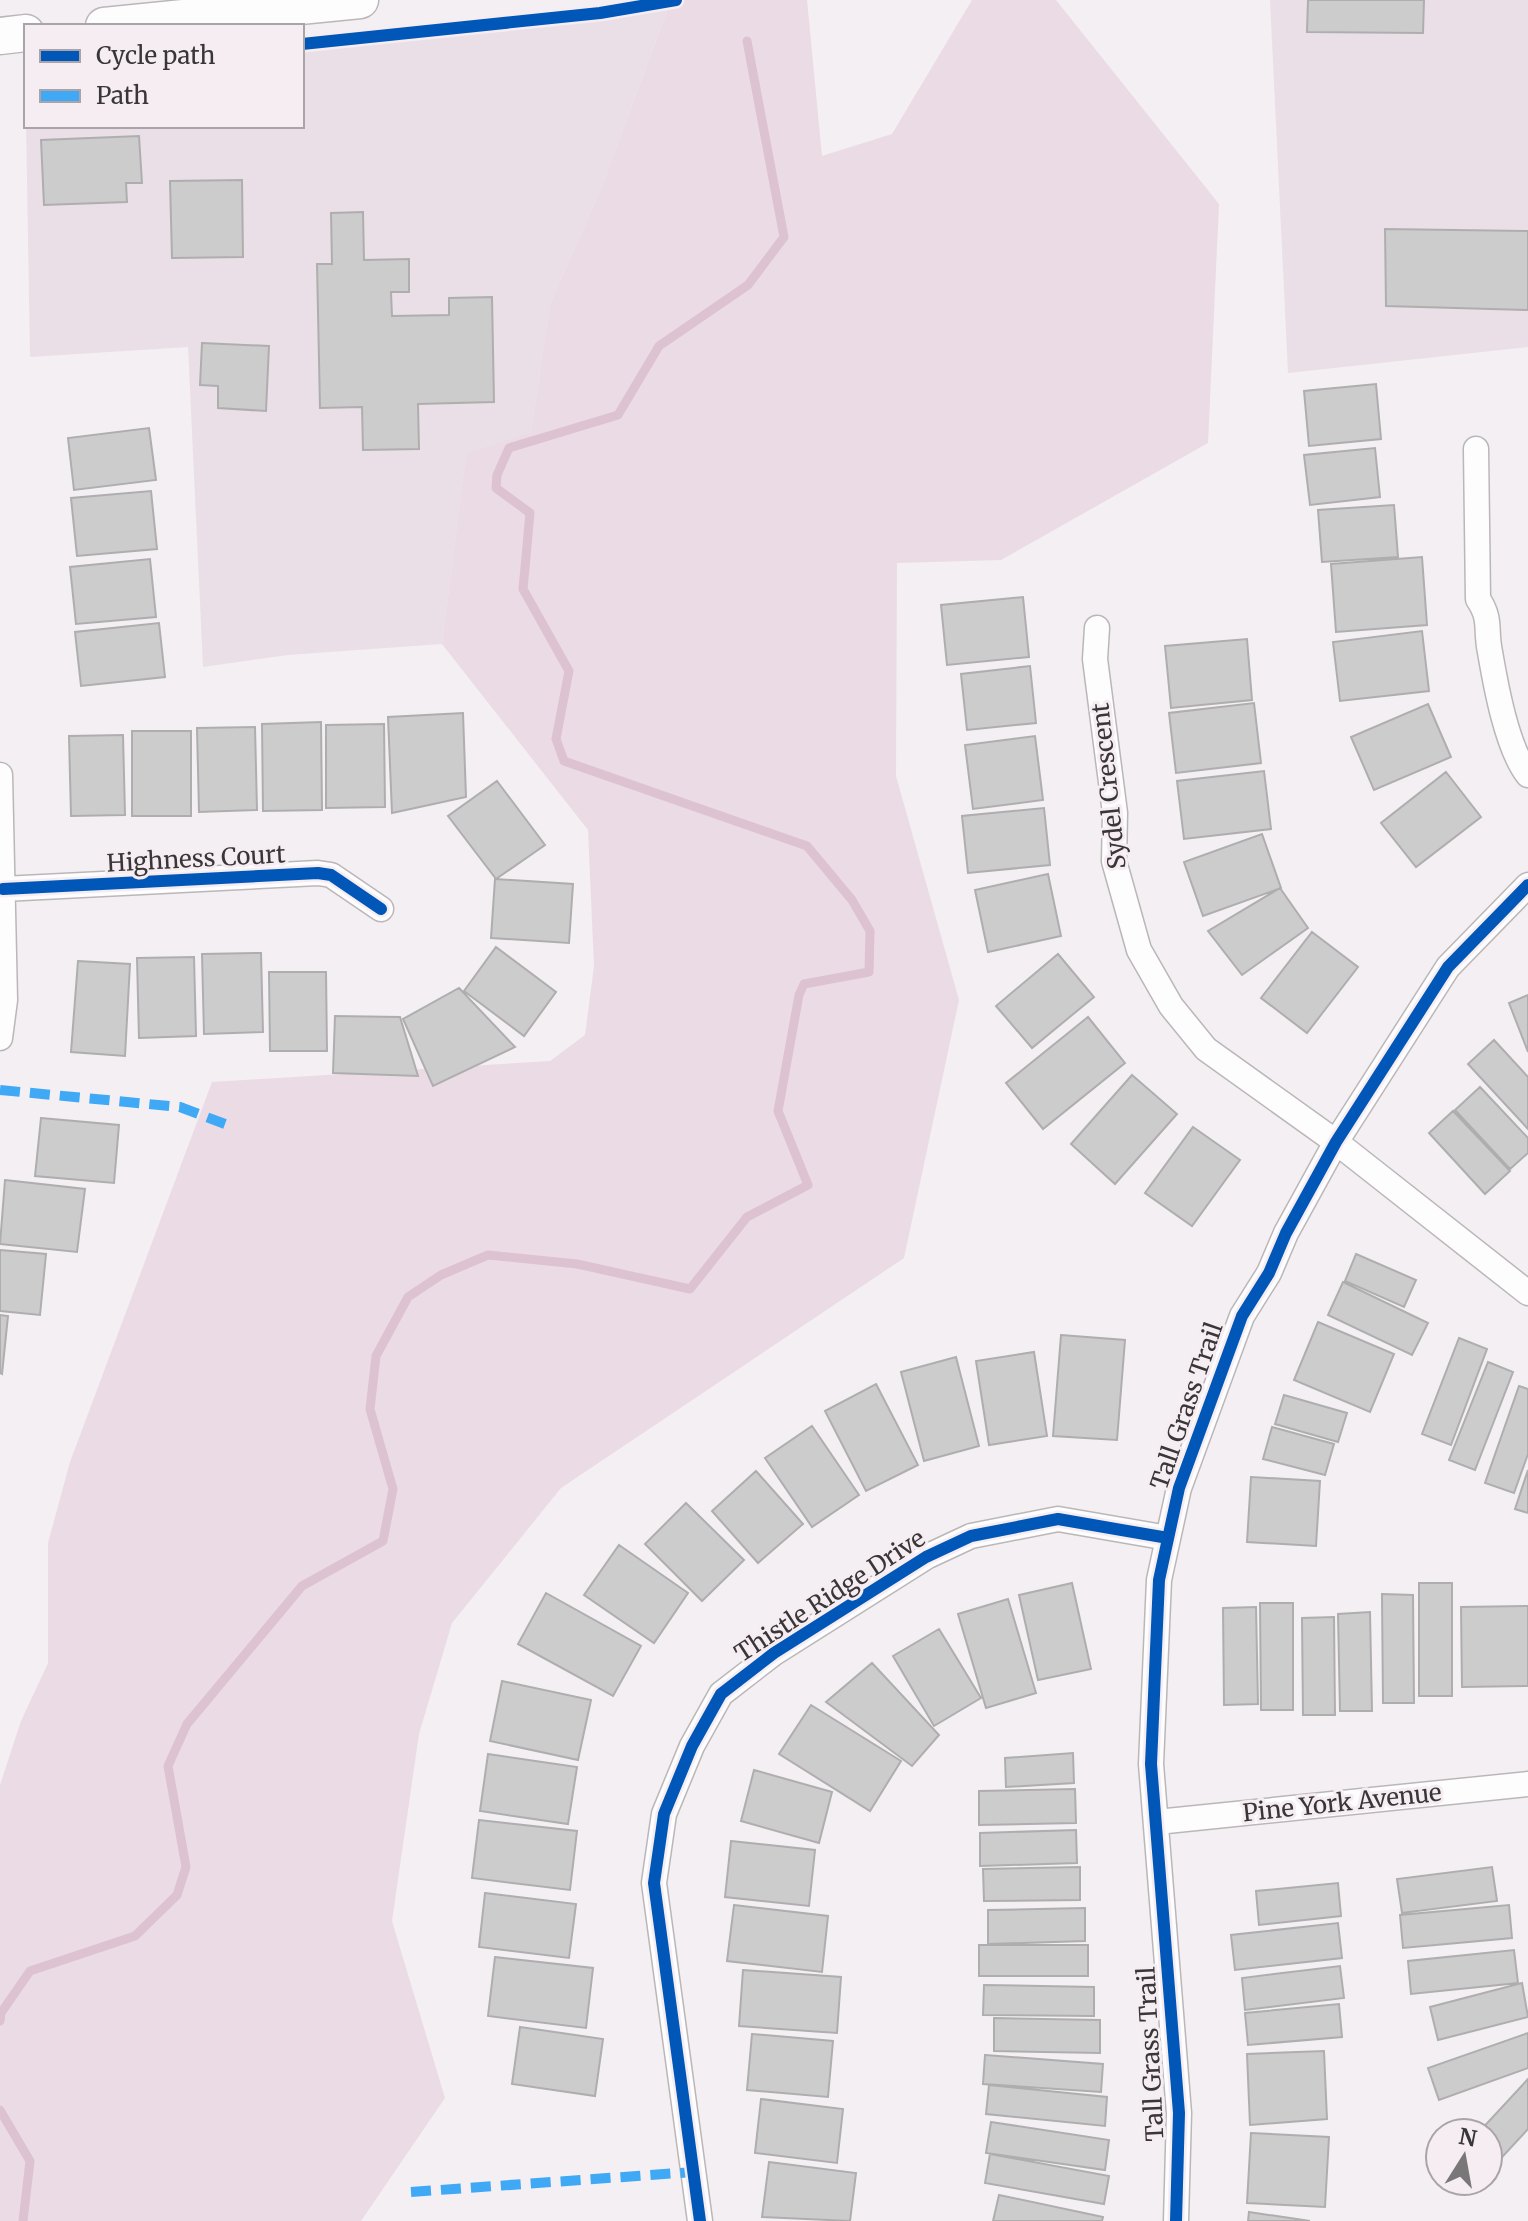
<svg xmlns="http://www.w3.org/2000/svg" width="1528" height="2221" font-family="Merriweather,serif">
<style>
.built{fill:#eadfe6}
.green{fill:#ebdbe5}
.lines{fill:none;stroke-linecap:round;stroke-linejoin:round}
.stream{stroke:#ddc2d2;stroke-width:9}
.building{fill:#cccccd;stroke:#afaeaf;stroke-width:2}
.minor-casing{stroke:#bbb7b9;stroke-width:27}
.primary-casing{stroke:#bbb7b9;stroke-width:39}
.minor{stroke:#fdfdfd;stroke-width:24}
.primary{stroke:#fdfdfd;stroke-width:36}
.quiet{stroke:#3fa9f5;stroke-width:10;stroke-dasharray:20 10;stroke-linecap:butt}
.cycleway-casing{stroke:#f6edf2;stroke-width:17}
.cycleway{stroke:#0057b8;stroke-width:12}
.labels{text-anchor:middle;stroke-width:6;stroke-linejoin:round;paint-order:stroke}
.street-label{font-size:24px;fill:#393638;stroke:#f6edf2}
</style>
<rect width="100%" height="100%" fill="#f4eff2"/>
<path class="built" d="M646,0H671L602,186L550,304L531,432L466,455L442,644L288,655L203,667L188,347L30,357L26,120V126H302V53Z
M1270,0H1528V347L1288,373Z"/>
<path class="green" d="M671,0H807L822,156L892,134L972,0H1056L1219,204L1208,443L1001,560L897,563L896,776L959,1000L904,1258L561,1488L452,1623L419,1734L392,1921L445,2098L361,2221H0V1785L21,1721L48,1663V1543L70,1462L212,1082L550,1061L585,1035L594,966L588,830L442,644L466,454L531,432L550,304L602,186Z"/>
<g class="lines">
<path class="stream" d="M0,2021L1,2013L30,1971L135,1936L177,1895L186,1867L168,1766L187,1724L302,1586L383,1541L393,1489L370,1409L376,1356L408,1297L441,1275L488,1255L577,1264L690,1289L747,1217L808,1185L778,1111L799,995L804,984L869,972L870,931L852,900L807,846L564,761L556,739L569,671L523,589L530,513L496,488L497,475L509,448L618,415L659,346L748,285L784,237L747,41
M0,2110L30,2161L23,2221"/>
</g>
<path class="building" d="M1308,0H1424L1423,33L1307,32Z
M139,136L142,183H126L127,202L44,205L41,140Z
M242,180L243,257L172,258L170,181Z
M363,212L364,260L409,259V292H391L392,316L449,315V298L492,297L494,402L418,404L419,449L363,450L362,407L320,408L317,264H332L331,213Z
M1385,229L1528,231V310L1386,306Z
M202,343L269,346L266,411L218,408V386L200,385Z
M1376,384L1381,439L1309,446L1304,391Z
M149,428L156,480L74,490L68,438Z
M1375,448L1380,497L1310,505L1304,455Z
M151,491L157,549L77,556L71,498Z
M1394,505L1398,557L1322,562L1318,510Z
M1422,557L1427,625L1336,632L1331,564Z
M150,559L156,617L76,624L70,567Z
M1023,597L1029,657L947,665L941,605Z
M159,623L165,677L81,686L75,632Z
M1422,631L1429,691L1340,701L1333,642Z
M1247,639L1252,700L1171,708L1165,646Z
M1030,666L1036,723L967,730L961,674Z
M1254,703L1261,763L1176,773L1169,713Z
M1428,704L1451,757L1374,790L1351,737Z
M463,713L466,797L392,813L388,717Z
M321,722L322,810L263,811L262,724Z
M384,724L385,807L326,808V725Z
M255,727L257,810L199,812L197,728Z
M132,731H191V816H132Z
M123,735L125,815L71,816L69,736Z
M1035,736L1043,800L973,809L965,745Z
M1264,771L1271,829L1184,839L1177,781Z
M1446,772L1481,817L1416,867L1381,823Z
M497,781L545,845L496,879L448,816Z
M1044,808L1050,865L968,873L962,816Z
M1262,834L1281,888L1203,916L1184,862Z
M1048,874L1061,936L988,952L975,890Z
M495,879L573,884L569,943L491,938Z
M1280,888L1308,928L1242,975L1208,931Z
M1312,932L1358,967L1307,1033L1261,998Z
M496,947L556,992L524,1036L464,991Z
M261,953L263,1032L204,1034L202,954Z
M1058,954L1094,997L1032,1048L996,1006Z
M194,957L196,1036L139,1038L137,958Z
M78,961L130,964L125,1056L71,1052Z
M269,972H326L327,1051H270Z
M459,988L515,1047L433,1086L403,1019Z
M1528,995V1052L1509,1003Z
M335,1016L400,1017L418,1076L333,1073Z
M1088,1017L1125,1063L1043,1129L1006,1083Z
M1494,1040L1528,1077V1129L1468,1064Z
M1132,1075L1177,1114L1115,1184L1071,1144Z
M1480,1087L1528,1138V1153L1510,1169L1455,1110Z
M1453,1111L1510,1171L1485,1194L1429,1133Z
M41,1118L119,1125L114,1183L35,1176Z
M1193,1127L1240,1160L1192,1226L1145,1193Z
M5,1180L85,1189L77,1252L0,1244Z
M0,1250L46,1254L40,1315L0,1311Z
M1356,1254L1416,1280L1404,1307L1345,1281Z
M1343,1282L1428,1323L1412,1355L1328,1315Z
M0,1315L8,1316L2,1374L0,1373Z
M1318,1322L1394,1354L1370,1412L1294,1380Z
M1061,1335L1125,1340L1117,1440L1053,1436Z
M1459,1338L1487,1349L1451,1445L1422,1434Z
M1034,1352L1047,1436L989,1445L976,1361Z
M956,1357L979,1446L924,1461L901,1372Z
M1488,1362L1513,1372L1475,1470L1449,1460Z
M876,1384L918,1465L866,1491L825,1411Z
M1519,1386L1528,1389V1454L1514,1493L1485,1483Z
M1284,1395L1347,1413L1338,1442L1275,1424Z
M812,1426L859,1495L812,1527L765,1458Z
M1272,1427L1334,1444L1325,1475L1263,1459Z
M1528,1470V1513L1515,1509Z
M756,1471L803,1524L758,1563L712,1511Z
M1251,1477L1320,1481L1316,1546L1247,1542Z
M686,1503L744,1560L702,1601L645,1544Z
M619,1545L688,1593L654,1643L584,1595Z
M1072,1583L1091,1669L1038,1680L1019,1595Z
M1419,1583H1452V1696H1419Z
M546,1593L641,1646L613,1696L518,1644Z
M1382,1594L1413,1595L1414,1703H1383Z
M1008,1599L1036,1693L986,1708L958,1614Z
M1260,1603H1293V1710H1261Z
M1528,1606V1686L1462,1687L1461,1607Z
M1256,1607L1258,1704L1224,1705L1223,1608Z
M1370,1612L1372,1711H1340L1338,1614Z
M1334,1617L1335,1715H1303L1302,1618Z
M939,1629L981,1698L934,1726L893,1656Z
M872,1663L939,1735L912,1766L826,1702Z
M502,1681L591,1700L578,1760L490,1741Z
M811,1705L901,1761L870,1811L779,1754Z
M1073,1753L1074,1783L1006,1787L1005,1758Z
M488,1754L577,1767L568,1824L480,1811Z
M754,1770L832,1792L819,1843L741,1821Z
M1075,1789L1076,1823L979,1825V1791Z
M479,1820L577,1831L570,1890L472,1878Z
M1076,1830L1077,1863L980,1866V1833Z
M731,1841L815,1850L809,1906L725,1897Z
M1080,1867V1900L984,1901L983,1869Z
M1492,1867L1497,1901L1402,1913L1397,1879Z
M1338,1883L1341,1916L1259,1925L1256,1891Z
M485,1893L576,1904L569,1958L479,1947Z
M734,1905L828,1916L822,1972L727,1961Z
M1509,1905L1512,1938L1403,1948L1400,1915Z
M1085,1908V1941L988,1944V1910Z
M1338,1923L1342,1958L1235,1970L1231,1935Z
M979,1945H1088V1976H979Z
M1514,1950L1518,1983L1411,1994L1408,1961Z
M495,1957L593,1968L586,2028L488,2016Z
M1340,1966L1344,1998L1245,2010L1242,1978Z
M743,1970L841,1977L837,2033L739,2026Z
M1522,1983L1528,2017L1438,2040L1430,2007Z
M984,1985L1094,1987V2016L983,2015Z
M1339,2004L1342,2037L1248,2045L1245,2013Z
M994,2018L1100,2020V2053L994,2051Z
M520,2027L603,2039L595,2096L512,2084Z
M1528,2033V2068L1439,2100L1428,2068Z
M752,2034L833,2041L828,2097L747,2090Z
M1324,2051L1327,2119L1250,2125L1247,2054Z
M985,2055L1103,2064L1101,2092L983,2084Z
M1528,2079V2129L1493,2167L1488,2163V2133H1478Z
M989,2085L1107,2097L1105,2126L986,2114Z
M761,2099L843,2109L837,2163L755,2153Z
M991,2122L1109,2140L1105,2170L986,2153Z
M1251,2133L1329,2137L1325,2207L1247,2203Z
M990,2154L1109,2176L1104,2204L985,2183Z
M769,2162L856,2173L850,2221L762,2217Z
M999,2195L1103,2217L1102,2221H993Z
M1249,2212L1310,2221H1248Z"/>
<g class="lines">
<defs>
<path id="minor" d="M1476,449L1478,599C1492,620 1485,629 1490,652C1496,687 1507,748 1528,775
M1097,628L1095,659L1115,813L1114,861L1139,950L1171,1006L1206,1049L1336,1142L1528,1293
M0,775L5,1000L0,1038
M3,889L318,873L331,875L381,909
M1157,1822L1528,1784
M700,2221L654,1883L664,1814L692,1746L721,1694L774,1653L926,1557L971,1536L1058,1519L1168,1538
M1176,2221L1179,2113L1151,1764L1159,1580L1179,1488L1242,1316L1269,1273L1286,1233L1336,1142L1448,967L1528,885"/>
<path id="primary" d="M104,26L360,0
M0,36L26,33"/>
</defs>
<use href="#minor" class="minor-casing"/>
<use href="#primary" class="primary-casing"/>
<use href="#minor" class="minor"/>
<use href="#primary" class="primary"/>
<path class="quiet" d="M0,1090L180,1107L225,1124
M411,2192L693,2172"/>
<defs>
<path id="cycleway" d="M302,44L600,13L676,0
M3,889L318,873L331,875L381,909
M700,2221L654,1883L664,1814L692,1746L721,1694L774,1653L926,1557L971,1536L1058,1519L1168,1538
M1176,2221L1179,2113L1151,1764L1159,1580L1179,1488L1242,1316L1269,1273L1286,1233L1336,1142L1448,967L1528,885"/>
</defs>
<use href="#cycleway" class="cycleway-casing"/>
<use href="#cycleway" class="cycleway"/>
</g>
<g class="labels">
<g class="street-label">
<text transform="translate(1109 786) rotate(-96)" y="8">Sydel Crescent</text>
<text transform="translate(196 859) rotate(-3)" y="8">Highness Court</text>
<text transform="translate(1187 1406) rotate(-71)" y="8">Tall Grass Trail</text>
<text transform="translate(830 1596) rotate(-33)" y="8">Thistle Ridge Drive</text>
<text transform="translate(1342 1803) rotate(-6)" y="8">Pine York Avenue</text>
<text transform="translate(1151 2054) rotate(-93)" y="8">Tall Grass Trail</text>
</g>
</g>
<rect x="24" y="24" width="280" height="104" fill="#f6edf2" stroke="#aaa4a8" stroke-width="2"/>
<rect x="40" y="50" width="40" height="12" fill="#0057b8" stroke="#aaa4a8" stroke-width="2"/>
<text x="96" y="64" font-size="24" fill="#393638">Cycle path</text>
<rect x="40" y="90" width="40" height="12" fill="#3fa9f5" stroke="#aaa4a8" stroke-width="2"/>
<text x="96" y="104" font-size="24" fill="#393638">Path</text>
<g transform="translate(1464 2157) rotate(11)"><circle r="38" fill="#f6edf2" stroke="#aaa4a8" stroke-width="2"/>
<path d="M0-6L14 30L0 20L-14 30Z" fill="#7a7779"/>
<text y="-12" font-size="22" font-weight="bold" text-anchor="middle" fill="#393638">N</text>
</g>
</svg>
